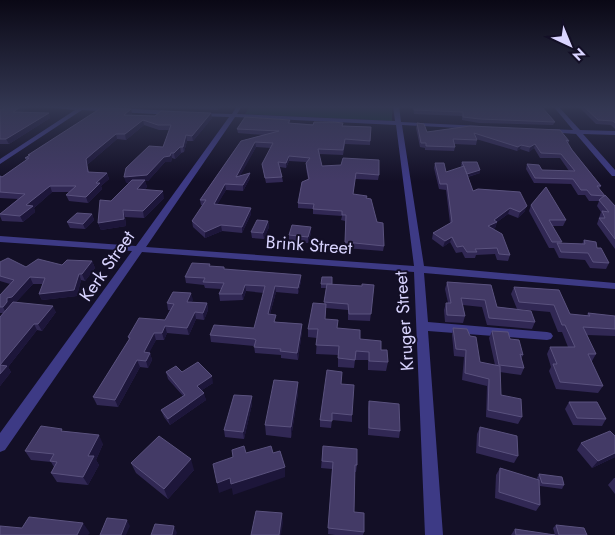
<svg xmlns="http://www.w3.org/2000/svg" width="615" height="535" font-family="Jost,sans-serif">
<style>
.green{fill:#12302f}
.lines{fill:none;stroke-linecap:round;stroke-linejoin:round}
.minor{fill:#3d3a85;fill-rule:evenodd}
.wall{fill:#312854}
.shaded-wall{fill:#1d163a}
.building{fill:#433a66;stroke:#5a527e}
.labels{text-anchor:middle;stroke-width:4;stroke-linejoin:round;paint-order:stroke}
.street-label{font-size:18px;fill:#d9d4ff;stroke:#130f26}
</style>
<rect width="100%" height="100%" fill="#130f26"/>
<path class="green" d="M250,106H392V121L245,114Z"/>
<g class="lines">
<path class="minor" d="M35,106H82L173,111L176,113L173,115L82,110L0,164V159L75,110Z
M237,106H242L237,114L395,121L393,106H399L401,122L480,126L481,127L478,129L402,125L424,266L615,283V289L424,273L428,322L547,332L551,333L553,336L551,339L547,340L428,331L443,535H425L414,272L142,252L5,450L0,452V433L132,251L0,242V236L136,246L229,117L197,116L195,115V113L232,114ZM235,117L396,125L414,266L146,247Z
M553,106H558L580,130L615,131V135L583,134L615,170V176H612L576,134L548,132L547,131L550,129L573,130Z"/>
</g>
<path class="wall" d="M171,106H222L218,110L171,108Z
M413,106H541L555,122L553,125L479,123L462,120V116L414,114Z
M578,106H615V129L611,125L596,124Z
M0,109L22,112L50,118L9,144H0Z
M131,109L132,114L131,115L212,118L193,141H187L184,152L181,153L175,159L172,158L171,162H165L148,181H145L147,187L144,190L164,198L144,218L125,217L126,226L101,230L98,223L111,201L129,183H126L163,147L169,130H159L144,125L126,140L117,139L87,165L89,172L107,173L109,179L101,186L102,189L88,203L69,201L66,195L70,192H52L34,208L35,212L23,222L2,221L0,216V214L18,199L0,198V176L2,177L26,160L25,158L28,156V155Z
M290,120V123L371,127L370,145L345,144L343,155L319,154L322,166L379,175L378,180L355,179L353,194L367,198L377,222L384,246L383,251L345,248V221L341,220L342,216L313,214V209L298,208V203L308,179L306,168V162L289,161L286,168L280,167L283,182L266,183L262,164L271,148L256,147L240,175L250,178L243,191L226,190L217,204L251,208V214L242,233L222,231L205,238L193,227L192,221L203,205H201L200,200L241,141L264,135L238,133L237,129Z
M417,123L427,132L470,126L569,141L568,144L601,186L599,189L605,196L615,206V249L597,224L601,212L597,206L599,201H589L585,195H578L571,184L534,183L526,169L527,164L542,170L569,171L560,158H540L534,148L529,152L520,149L517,151L476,139L477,140L476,145L454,144L455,147L454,151L425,150V148L420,147L416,128Z
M462,162L480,173L468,177L473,191L525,211L518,218L508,214L497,222L495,228L493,229L510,255L508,261L497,260L495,254L476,255L475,258H465L462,252L456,253L450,242L443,247L432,239L433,233L450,223L446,190L439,189L434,168L435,163L446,172L462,167L461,165Z
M531,205L566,220L563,226H552L561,243L582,244L584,240L597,248L609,263L606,269L590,268L585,260L559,258L554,248H549L529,211Z
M92,214L94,220L85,229L70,228L67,222Z
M268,221L269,227L264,239L252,238L251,232Z
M311,227V233L308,243L289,242V235Z
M92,261L95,268L85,281L81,280L77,296L42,300L39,294L43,284H33L16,302L56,312L42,331L37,330L8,367L11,372L0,386V317L3,313H0V295L10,284L0,281V262L26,267L62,265Z
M210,264V266L225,269L301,281L298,294L276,292L270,314L276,322L302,324V331L298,360L281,358V355L255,353L254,346L211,342L210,335L254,328L264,293L246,291L243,300L220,301L219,294L221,289L205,288L204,285L186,283L185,277Z
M447,282L491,285L497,307L517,309L511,294L514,287L559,290L570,314L587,316L588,313L615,316V336L587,335L596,354L592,361H591L603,386L598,393L556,389L549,371L551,367L547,354L550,347H568L562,332H558L550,312L517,309L535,322L532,329L487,325L482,307L463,305L465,316L463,323L445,322L444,310L446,303H448L445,289Z
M321,284H332L362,286L374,285L370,321L348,320V310L326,308L325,319L337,328L381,350L388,362L386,371L368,370V360H355L354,368L338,367V355L316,354L317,338L308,337V329L324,304L326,288H321Z
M193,300L191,302L207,303L208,310L204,320L196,319L189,335L167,333L164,340H156L149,352L150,353L152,360L148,368L140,367L118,407L97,405L93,397L129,340L128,337L165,320L170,310H168L167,303Z
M453,328L480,362L495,365L489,338L492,331L510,339L523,355L521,359L524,368L521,375L500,372L501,395L522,417L518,424L486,417L487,386L462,380L464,357L454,356L452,335Z
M166,372H182L213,383L202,390L206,400L170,425L164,417L161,410L183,396L168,379Z
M298,382V393L291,438L266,435L265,425Z
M341,384L352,415V422L332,420L331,428L320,427V420Z
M252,396V404L244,439L225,437L224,430Z
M369,401L400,431L399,438L368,435V408Z
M569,402L606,419L602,426L573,425L565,409Z
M480,427L518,456L514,463L476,453L477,434Z
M64,431L103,444L96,460L99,465L88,485L57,482L51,473L54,467L51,462L31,460L25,451Z
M581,443L615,457L592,468L577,450Z
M323,446L357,465L356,472H355L354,512L364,532L363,535H335L328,534L332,469L321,468Z
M131,463L194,470L168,499L136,473Z
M500,468L538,480L537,478L539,474L564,485L562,489L540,486L539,483L540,505L536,511L495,498L496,475Z
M614,478H615V494L608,485Z
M556,525L587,535H555L553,528Z
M515,529L555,535H511Z"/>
<path class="shaded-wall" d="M22,106H31L15,116L13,112Z
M218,106H222L218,110Z
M131,109L132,114L125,120L124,115Z
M49,113L50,118L9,144L6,139Z
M211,113L212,118L193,141L192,136Z
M143,120L144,125L126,140L125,134Z
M116,134L117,139L87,165L89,178L88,172L86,159Z
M186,135L187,141L184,152L183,147Z
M255,142L256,147L237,182L236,177Z
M535,144L534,148L529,152L530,147Z
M521,145L520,149L517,151L518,147Z
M180,147L181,153L175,159L174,153Z
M171,153L172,158L171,162H165L148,181H145L147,187L139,196L137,189L144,181L126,183L124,177Z
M289,156V161L286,168V163Z
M480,170V173L466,177V174Z
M107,173L109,179L101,186L102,189L88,203L86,197L96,183Z
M250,173V178L243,191V185Z
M225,184L226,190L215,209L214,204Z
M50,186L52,192L34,208L35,212L23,222L20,216L26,205Z
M163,191L164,198L144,218L143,211Z
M527,206L525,211L518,218L520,212Z
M251,208V214L242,233V227Z
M510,208L508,214L497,222L495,228L486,231L488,226L494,220Z
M123,210L125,217L126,226L101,230L98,223Z
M92,214L94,220L85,229L83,224Z
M268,221L269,227L264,239L263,233Z
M221,225L222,231L205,238V232Z
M311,227V233L308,243V237Z
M452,237L450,242L443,247L445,241Z
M92,261L95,268L85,281L82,274Z
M79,274L81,280L77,296L42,300L39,294Z
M301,275V281L298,294V288Z
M30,277L33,284L6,313L3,307L7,298Z
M245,285L246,291L243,300L242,294Z
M275,286L276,292L268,321V314Z
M191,293L193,300L188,309L187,302Z
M207,303L208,310L204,320L203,313Z
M53,306L56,312L42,331L38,324Z
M195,312L196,319L189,335L187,328Z
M34,324L37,330L8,367L11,372L0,386V365Z
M302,324V331L298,360L297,353Z
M165,326L167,333L164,340L162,333Z
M154,333L156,340L146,359L144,352Z
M150,353L152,360L148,368L146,361Z
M137,360L140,367L118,407L115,400Z
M212,376L213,383L199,392L197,386Z
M298,382V393L291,438V427Z
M204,393L206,400L170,425L168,419Z
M252,396V404L244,439L243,432Z
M99,435L103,444L96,460L99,465L88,485L83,477L88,456Z
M615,453V457L592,468L598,461Z
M191,459L194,470L168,499L164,489Z
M285,467V477L233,495L231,484Z
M230,478L232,488L219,493L217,483Z
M282,513L283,523L281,535H279Z
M127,520L130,526L126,535H121Z
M83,523L90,533L88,535H77Z
M174,526L177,533L176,535H172Z"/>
<path class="building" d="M4,106H22L13,112L49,113L6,139H0V109H4Z
M414,106H541L555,122L480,119L463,117V112L414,110Z
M583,106H615V123L613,121L598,120Z
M101,108L131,109L124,115L155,116L161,111L211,113L192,136L186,135L183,147H180L174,153H171L170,156L164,157L147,175L124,177L126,168L149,146L163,147L171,125H158L143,120L125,134H116L94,152L86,159L88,172L107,173L96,183H100L86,197L66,195L76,186H50L26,205L33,206L20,216L0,214L25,194L0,192V176L2,177L29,158H25L30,155H28Z
M245,117L290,120L288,123L313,125L314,122H334L343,123L342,126L371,127L370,141L345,139L343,150L318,149L322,166L341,165L343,158L379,160V175L356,173L353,194L367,196L366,198L371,199L377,222L383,223L384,246L345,242L346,215H342V211L313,209L314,204L298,203L302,182L309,179L306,163L310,158L289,156L286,163L278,162L282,177L265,178L262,164L273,143L255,142L236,177L250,173L243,185L225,184L214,204L251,208L242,227L221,225L205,232L192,221L206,200H200L241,141L279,131L237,129Z
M417,123L424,124L427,132L470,126L560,130L569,141L566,140L572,150L601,186H597L605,196L591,195L587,190H581L573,179L535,178L527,164L539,165L542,170L575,171L561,154L541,153L535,144L530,147L521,145L518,147L474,133L477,140L453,139L455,147L426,146V143H421Z
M462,162H477L480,170L467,174Z
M435,163H444L446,172L464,166L473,191L478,189L520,192L527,206L520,212L510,208L494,220L497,222L488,226L502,234L510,255L499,254L497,248L475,249L477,252H467L463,246L457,247L452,237L445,241L433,233L452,222L447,184H440Z
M132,180H145L137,189L163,191L143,211L123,210L124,219L98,223L100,200L111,201Z
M546,187L566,220H549L562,242H552L531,205Z
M605,195L615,206V239L599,218H605L602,211L609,212L599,200Z
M77,213L92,214L83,224L67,222Z
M257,220L268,221L263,233L251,232Z
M292,225L311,227L308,237L289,235Z
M584,240L596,242L597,248H601L609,263L593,262L588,253L561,252L557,243L585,244Z
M8,258L26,267L38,259L62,265L67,260L92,261L82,274H79L74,290L39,294L45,278L30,277L12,297L7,298V302L3,307H0V295L14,280L0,276V262Z
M192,263L210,264L209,266L224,267V269L301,275L298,288L275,286L268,314L276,315L274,322L302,324L297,353L280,351L281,349L254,347L256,340L254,339L210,335L214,325L254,328L265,286L245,285L242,294H219L224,283L203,282L205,278L185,277Z
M322,277H332V284H321Z
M447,282L491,285L497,307L531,311L535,322L489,318L485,300L461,298L465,316L447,315L446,303H451Z
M327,284L362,286V284L374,285L371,314H349L348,304L324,302Z
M514,287L559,290L570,314L590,316L588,313L615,316V329L583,327L596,354H588L603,386L560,382L553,364H557L550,347H575L565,325H562L554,305L519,302Z
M173,292L191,293L187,302L207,303L203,313L195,312L187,328L165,326L162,333H154L144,352L150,353L146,361L137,360L115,400L93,397L130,338L128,337L139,318L165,320L174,304L167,303Z
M13,302L53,306L38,324H34L0,365L7,366L0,374V317Z
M313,303L326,304L325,319L338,320L337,328L360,330V339L381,341V350H387L388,362L369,361V352L356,351L355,360L338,358L339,346L316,345L318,329H308Z
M453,328L467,329L470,336L476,337L480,362L500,366L501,395L521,399L522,417L488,410L489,379L465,373L466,350L456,349Z
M492,331L508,332L510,339L519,340L523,355L520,354L524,368L499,365Z
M198,362L212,376L197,386L204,393L168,419L161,410L185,395L166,372L176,366L182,372Z
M327,370L342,372L341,384L354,385L352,415L332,413V421L320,420Z
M274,380L298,382L291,427L265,425Z
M234,395L252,396L243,432L224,430Z
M369,401L399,404L400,431L369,428Z
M569,402H597L606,419L577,418Z
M41,426L62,429L61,431L99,435L88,456H94L83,477L51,473L57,462L50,461L54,454L25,451Z
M480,427L517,436L518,456L479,446Z
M610,431L615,436V453L598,461L581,443Z
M159,436L191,459L164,489L131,463Z
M244,446L246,453L271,446L273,453L280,451L285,467L231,484L230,478L217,483L213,464L233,457L232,450Z
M323,446L357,449V465H355L354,512L364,513V532L328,528L333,462L322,461Z
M500,468L539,480L540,505L499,492Z
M539,474L562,477L564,485L542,483Z
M256,511L282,513L279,535H251Z
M29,517L83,523L77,535H0V526L22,528Z
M107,518L127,520L121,535H100Z
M155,524L174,526L172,535H151Z
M556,525L584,528L587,535H559Z
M515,529L555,535H516Z"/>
<linearGradient id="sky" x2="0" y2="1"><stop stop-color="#0a0815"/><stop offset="0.59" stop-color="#333752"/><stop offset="1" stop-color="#333752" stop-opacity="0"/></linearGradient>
<rect width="615" height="181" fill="url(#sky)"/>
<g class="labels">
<g class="street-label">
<text transform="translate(309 245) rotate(4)" y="6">Brink Street</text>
<text transform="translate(107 266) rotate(-55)" y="6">Kerk Street</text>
<text transform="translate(404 321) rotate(-94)" y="6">Kruger Street</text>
</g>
</g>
<g transform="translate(570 45) rotate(136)" stroke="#130f26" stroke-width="4" paint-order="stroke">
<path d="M0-4L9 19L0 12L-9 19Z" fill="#d9d4ff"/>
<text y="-8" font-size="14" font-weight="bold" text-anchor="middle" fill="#d9d4ff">N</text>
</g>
</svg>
